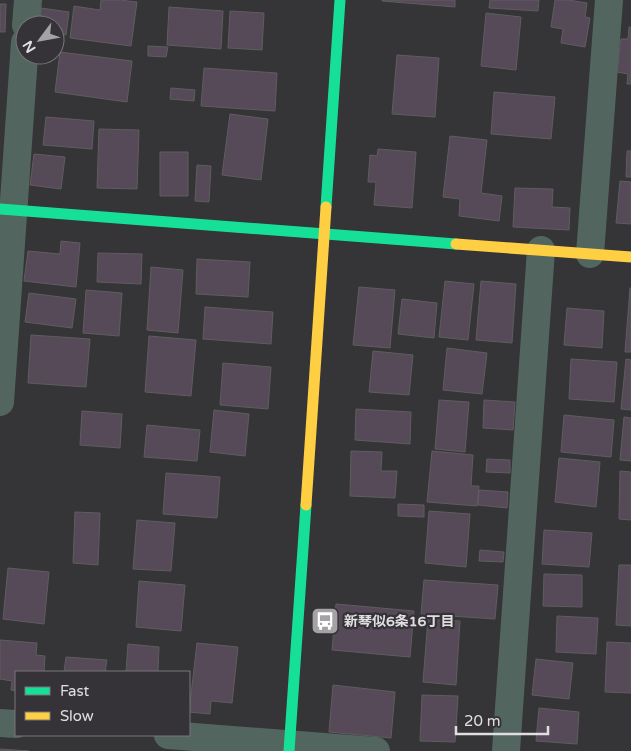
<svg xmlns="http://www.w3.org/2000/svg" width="631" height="751" font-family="'Varela Round','Noto Sans JP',sans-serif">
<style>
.building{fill:#564a58;stroke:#5e5d5f}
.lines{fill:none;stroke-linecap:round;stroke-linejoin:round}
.street{stroke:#52665f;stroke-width:28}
.fast{stroke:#16e098;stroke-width:11}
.slow{stroke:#ffcf43;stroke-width:11}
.labels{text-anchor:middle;stroke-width:4.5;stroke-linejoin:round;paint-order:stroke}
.poi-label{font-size:14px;font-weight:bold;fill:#e0dee1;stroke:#353337;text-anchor:start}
</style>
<rect width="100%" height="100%" fill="#353436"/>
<path class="building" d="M101,0H120L137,2L131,46L70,38L74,6L100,10Z
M382,0H455V7L382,1Z
M490,0H539L538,11L489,8Z
M555,0H569L587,3L585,17L590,18L585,47L561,43L563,29L551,27Z
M0,4H6L5,32H0Z
M169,7L223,11L221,49L167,45Z
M41,8L69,12L66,35L55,33V25H39Z
M230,11L264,13L262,50L228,48Z
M486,13L521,17L516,70L481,66Z
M629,27H631V84H627L628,74L617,72L621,39H628Z
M148,46L168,47L166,57L148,56Z
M60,52L132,61L127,102L55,92Z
M397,55L439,58L435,117L392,114Z
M204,68L277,73L275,111L201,106Z
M171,88L195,90L194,101L170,99Z
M494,92L555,97L551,139L491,134Z
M230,114L268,119L261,180L222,175Z
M46,117L94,121L92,149L43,145Z
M99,129L139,130L137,189L97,188Z
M450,136L487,140L481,193L502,196L499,221L459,216L460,199L443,197Z
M378,149L416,152L412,208L374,205L376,182H368L370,155L377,156Z
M627,151H631V177H626Z
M160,152H188V196H160Z
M34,154L65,157L61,189L30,185Z
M197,165L211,166L209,202L195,201Z
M620,181L631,182V224L616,223Z
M515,188L553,189L552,207L570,208L569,230L513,227Z
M61,241L80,243L76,287L24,281L28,251L60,254Z
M98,253L142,254L141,284L97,282Z
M197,259L250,262L248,297L196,294Z
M151,267L183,270L178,333L147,330Z
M445,281L474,284L468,340L439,337Z
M481,281L516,284L512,343L476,340Z
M359,287L395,290L390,348L353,345Z
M630,288H631V352H625Z
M86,290L122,293L119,336L83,333Z
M29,293L76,299L72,328L25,322Z
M402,299L437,303L434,338L398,334Z
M205,307L273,312L271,344L203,339Z
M567,308L604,311L602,348L564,345Z
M31,335L90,339L86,387L28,383Z
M149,336L196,340L191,396L145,392Z
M447,348L487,353L482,394L443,390Z
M373,351L413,355L409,395L369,392Z
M571,359L617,362L614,402L569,399Z
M626,359L631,360V410L621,409Z
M223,363L271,367L268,409L220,405Z
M439,400L469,402L465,452L435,449Z
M484,400L515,402L513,430L483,428Z
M356,409L411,412L410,444L355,440Z
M214,410L249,414L245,456L210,452Z
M82,411L122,414L120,448L80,445Z
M564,415L614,420L611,457L561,452Z
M624,417L631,418V461L620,460Z
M147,425L200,430L197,461L144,457Z
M351,451L382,452L381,471H397L395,498L350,496Z
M432,451L473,455L471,486H479L477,506L427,502Z
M559,458L600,462L596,507L555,502Z
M487,459L510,460V473L486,472Z
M620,471L631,472V520L619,519Z
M166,473L220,477L217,518L163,514Z
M479,490L508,492L507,508L478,505Z
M398,504L424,505V517L398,516Z
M429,511L470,514L466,567L425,563Z
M75,512L100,513L98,565L73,563Z
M137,520L175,523L171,571L133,569Z
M544,530L592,533L589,567L542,564Z
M480,550L504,552L503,562L479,561Z
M619,565H631V626L616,625Z
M8,568L49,572L44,624L3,619Z
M544,574L582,575V607L543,606Z
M424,580L498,585L495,619L421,614Z
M139,581L185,585L181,631L136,627Z
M336,604L414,611L410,657L332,650Z
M557,616L598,618L596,654L556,652Z
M428,619L460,621L456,685L423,682Z
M0,640L37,643L36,655L45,656L44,672H16V691L11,690L12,681L0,679Z
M607,642L631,643V693L605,692Z
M197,643L238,647L232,703L211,701L210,714L189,712Z
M128,644L159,647L158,672H126Z
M66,657L107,660L105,672H64Z
M536,659L573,663L569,699L532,695Z
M333,685L395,692L391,738L329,732Z
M422,695L458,696L455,742L420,741Z
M539,708L579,712L577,744L536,741Z
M0,749L29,751H0Z"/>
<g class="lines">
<path class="street" d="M26,25L28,0
M590,254L609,0
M0,402L25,42
M0,723L16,724
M168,735L376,751
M506,751L541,250"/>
<path class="fast" d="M326,207L340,0
M0,209L456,244
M289,751L306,505"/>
<path class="slow" d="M456,244L631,257
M306,505L326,207"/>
</g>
<defs>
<symbol id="bus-square" viewBox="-11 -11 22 22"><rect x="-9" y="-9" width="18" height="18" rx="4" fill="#a4a2a5" stroke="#353337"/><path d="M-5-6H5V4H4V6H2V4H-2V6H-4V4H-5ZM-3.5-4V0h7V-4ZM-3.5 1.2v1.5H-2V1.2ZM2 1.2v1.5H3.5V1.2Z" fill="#fff"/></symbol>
</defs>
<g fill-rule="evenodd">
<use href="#bus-square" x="309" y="605" width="32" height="32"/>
</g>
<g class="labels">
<g class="poi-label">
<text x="344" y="626">新琴似6条16丁目</text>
</g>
</g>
<rect x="15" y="671" width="175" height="65" fill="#353337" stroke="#79777b"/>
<rect x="25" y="687" width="25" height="8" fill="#16e098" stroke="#79777b"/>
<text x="60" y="696" font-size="15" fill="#e0dee1">Fast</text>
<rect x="25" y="712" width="25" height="8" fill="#ffcf43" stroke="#79777b"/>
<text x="60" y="721" font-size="15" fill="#e0dee1">Slow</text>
<g transform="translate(40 40) rotate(238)"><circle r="24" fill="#353337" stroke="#79777b"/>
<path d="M0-4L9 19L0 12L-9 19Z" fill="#a4a2a5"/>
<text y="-8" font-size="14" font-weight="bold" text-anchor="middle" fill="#e0dee1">N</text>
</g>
<path d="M456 726v8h92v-8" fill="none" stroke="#e0dee1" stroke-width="2.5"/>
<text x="464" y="726" font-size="15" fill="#e0dee1" stroke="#353337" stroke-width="4" paint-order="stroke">20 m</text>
</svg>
